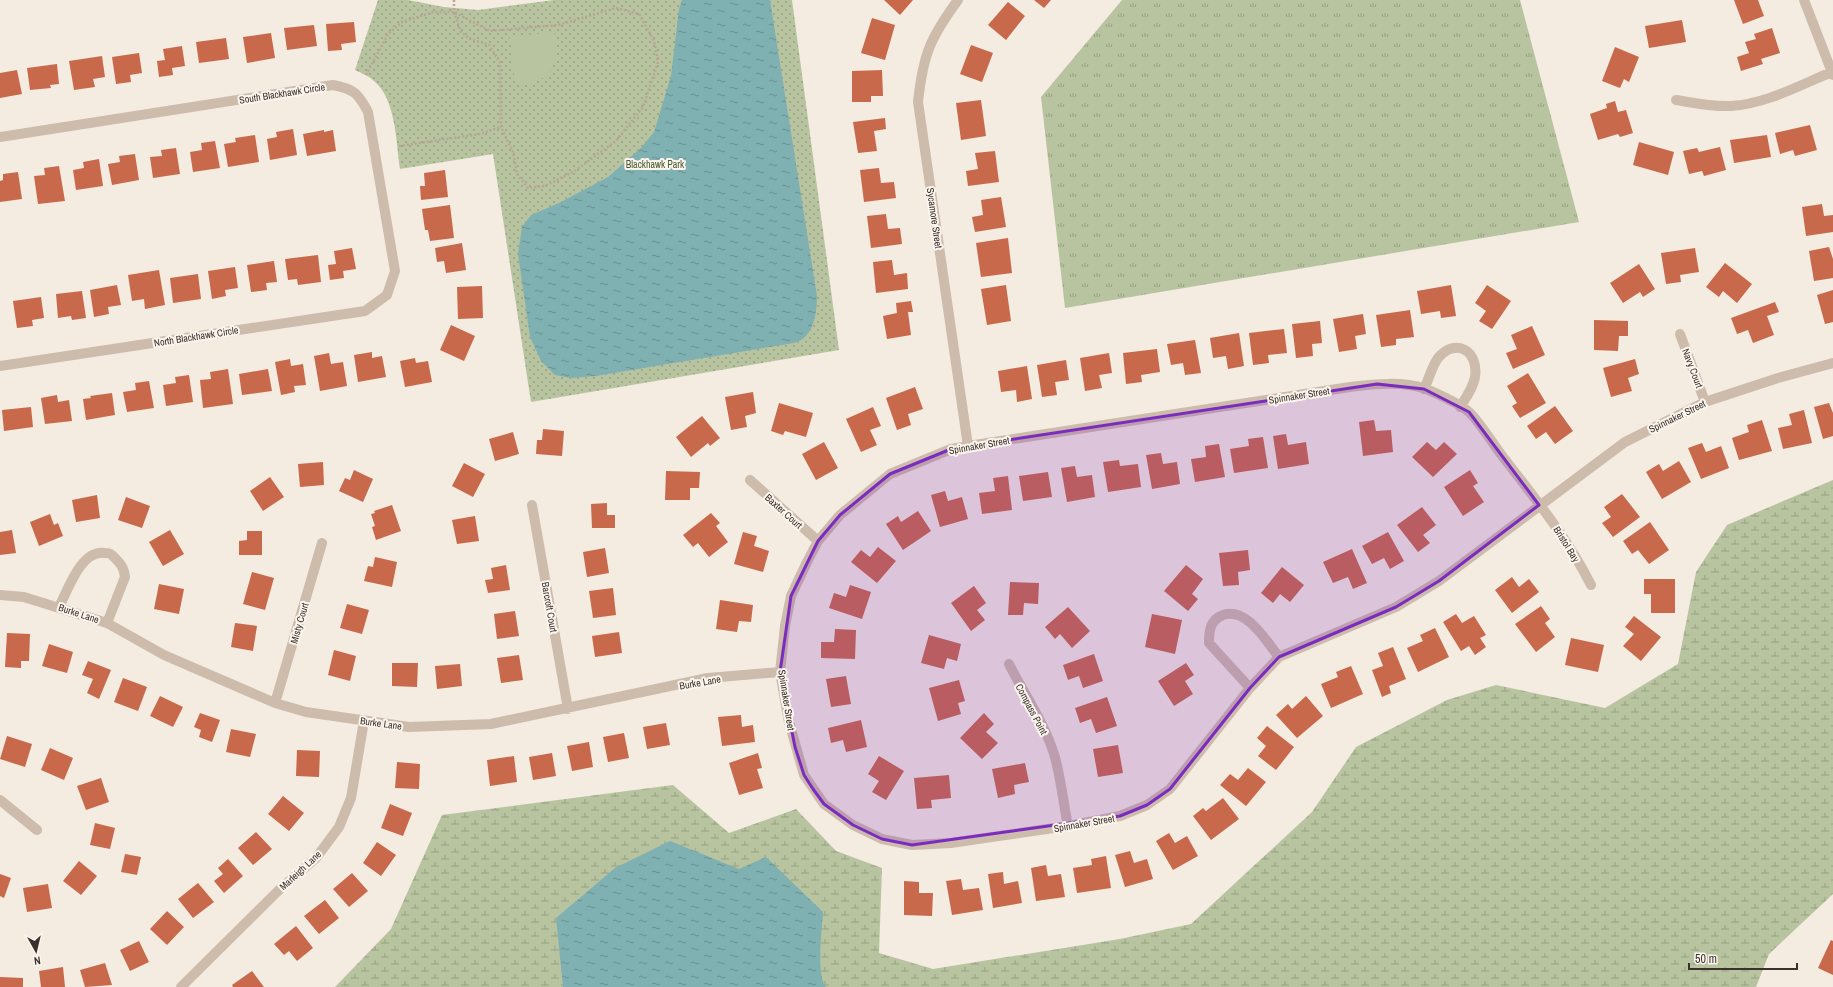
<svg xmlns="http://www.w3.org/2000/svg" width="1833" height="987" font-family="'Archivo Narrow',sans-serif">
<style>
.grass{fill:url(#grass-tufts)}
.wetland{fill:url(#wetland-marsh)}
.park{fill:url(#park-dots)}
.pitch{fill:#b8c4a0}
.water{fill:url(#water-ripples)}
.building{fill:#c8694b}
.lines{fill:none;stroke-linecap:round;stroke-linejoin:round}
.path{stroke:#b9a596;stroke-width:2.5;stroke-dasharray:2 2;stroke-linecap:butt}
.minor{stroke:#cdbbac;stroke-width:10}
.marked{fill:#7b2cbf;fill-opacity:0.2;stroke:#7b2cbf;stroke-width:3;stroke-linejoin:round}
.labels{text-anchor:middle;stroke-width:4;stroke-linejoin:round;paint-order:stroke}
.street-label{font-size:10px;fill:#3b302b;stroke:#fbf5ee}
.park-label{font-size:10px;fill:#4a5a2e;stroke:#fbf5ee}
</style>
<defs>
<pattern id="grass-tufts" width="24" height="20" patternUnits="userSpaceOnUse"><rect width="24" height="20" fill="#b8c4a0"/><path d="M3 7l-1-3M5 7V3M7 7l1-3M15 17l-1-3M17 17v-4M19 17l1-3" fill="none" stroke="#97a083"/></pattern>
<pattern id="wetland-marsh" width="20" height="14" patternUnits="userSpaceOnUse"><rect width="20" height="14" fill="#b8c4a0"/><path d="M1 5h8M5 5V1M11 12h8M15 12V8" fill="none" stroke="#97a083"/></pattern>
<pattern id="park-dots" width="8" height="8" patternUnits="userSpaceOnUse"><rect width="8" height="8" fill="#b8c4a0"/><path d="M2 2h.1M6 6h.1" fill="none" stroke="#97a083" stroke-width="1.8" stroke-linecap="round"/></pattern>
<pattern id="water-ripples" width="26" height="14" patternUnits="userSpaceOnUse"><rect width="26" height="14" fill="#7fb0b2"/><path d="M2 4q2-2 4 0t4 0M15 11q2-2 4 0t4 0" fill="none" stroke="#699091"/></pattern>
</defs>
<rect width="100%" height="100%" fill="#f4ebe1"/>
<path class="grass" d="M1122,0H1520L1579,222L1065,308L1041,97Z"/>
<path class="wetland" d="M1833,480V894L1769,954L1756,987H335L391,929L442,815L673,785L729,833L796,809L836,851L882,868L879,953L933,969L1120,939L1191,924L1312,812L1356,747L1447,700L1496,685L1605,708L1678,664L1696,572L1727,525Z"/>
<path class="park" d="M378,0H408L444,7L478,10L554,0H792L839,350L531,402L493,154L400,169C396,142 396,99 374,81C369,76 361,73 355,70Z"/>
<path class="pitch" d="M554,32C555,39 556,47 556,54C555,76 534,86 515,85L510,37Z"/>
<path class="water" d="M682,0H770L817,296C817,309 815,327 805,337C802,340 797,342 794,343L596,376L571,378L555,375L541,361L530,337L518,254L522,227L531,215L559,203L608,177L642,147L654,132L671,76L679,9Z
M670,841L739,869L766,857L823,912C822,927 816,977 826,987H563L556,918L615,868Z"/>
<path class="building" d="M884,0H913L900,15Z
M1034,0H1051L1044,8Z
M1734,0H1758L1764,16L1743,24Z
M1008,2L1025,16L1006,40L988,25Z
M872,18L895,25L885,60L861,53Z
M1682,20L1686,42L1649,48L1645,26Z
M354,22L356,42L341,44L342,50L328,51L326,24Z
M314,25L317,46L287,50L284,28Z
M1772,28L1780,53L1761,59L1763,64L1741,71L1737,57L1749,53L1745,42L1756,39L1754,34Z
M271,33L275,58L247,63L243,37Z
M226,38L229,59L199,63L196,42Z
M971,45L993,53L982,82L960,74Z
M182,46L185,66L172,68L173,75L159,77L157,61L165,60L163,49Z
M1615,47L1639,57L1629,82L1624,79L1620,88L1602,81Z
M139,53L142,73L130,75L131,82L116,84L112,57Z
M102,56L105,77L93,79L95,87L74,90L69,61Z
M57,64L59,84L50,85L51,88L30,90L27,68Z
M17,70L22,94L0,98V73Z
M882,70L883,96H871V102H852V71Z
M981,100L986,136L961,140L956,103Z
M1615,101L1618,112L1626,110L1633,133L1620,137L1618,134L1598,140L1590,114L1607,108L1606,104Z
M885,118L886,129L874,131L877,151L858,153L853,122Z
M1810,125L1817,150L1795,156L1793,150L1780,154L1775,133Z
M293,129L297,155L270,160L267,139L277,137L276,132Z
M324,130V132L333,130L336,151L307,156L303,134Z
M255,135L259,162L228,167L224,144L236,142L235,138Z
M1767,135L1771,157L1734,163L1730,140Z
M215,141L220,168L193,172L190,152L202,150L201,143Z
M1639,142L1674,152L1668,175L1633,165Z
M1720,147L1726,170L1704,176L1702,171L1689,174L1683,151L1697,148L1699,152Z
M176,148L180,174L153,178L150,157L162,156L161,150Z
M995,151L999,182L968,186L966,171L978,169L975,153Z
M135,154L139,180L112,185L108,164L120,162L119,156Z
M99,159L103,186L76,190L73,170L84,168L83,162Z
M59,166L65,201L38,204L34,176L45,175L44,168Z
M879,168L881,183L894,182L896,198L864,202L860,170Z
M445,170L448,197L421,200L420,186H425L424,173Z
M18,172L22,199L0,202V181L3,180V174Z
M1001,197L1006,227L975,232L972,217L983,215L981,200Z
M1822,204L1824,216L1833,215V232L1806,236L1802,207Z
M450,205L454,238L430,241L428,230H425L422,209Z
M886,214L888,229L900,228L902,244L871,248L867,216Z
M1008,238L1012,273L981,277L976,243Z
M462,243L466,270L446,273L444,261L437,262L435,248Z
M1829,247L1833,259V278L1814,281L1809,251Z
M352,248L356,269L343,271L344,278L330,280L328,265L336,264L334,251Z
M1695,248L1699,272L1680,275L1681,282L1666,284L1661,253Z
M318,255L321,282L298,285L297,279L288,280L285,259Z
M892,260L894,275L907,273L908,289L876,293L873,262Z
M274,261L277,282L266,283L267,290L251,292L247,265Z
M1725,263L1752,284L1737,303L1723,291L1719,297L1706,287Z
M1639,264L1655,289L1643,297L1640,292L1623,303L1610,283Z
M235,267L238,288L225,290L226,296L212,299L208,271Z
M159,270L165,305L145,309L144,299L132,301L128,275Z
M198,274L201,299L173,303L170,278Z
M117,285L121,305L108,307L109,314L94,317L90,290Z
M1006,285L1011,321L987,325L981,289Z
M1451,285L1456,316L1441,318L1440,311L1421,314L1417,291Z
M1487,285L1511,301L1492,329L1479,321L1486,311L1475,303Z
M482,286L483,318L458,319L457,287Z
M1833,290V322L1825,324L1817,295Z
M82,291L86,318L72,320L71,316L58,318L56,294Z
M41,297L44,318L32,320L33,326L17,328L13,301Z
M911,301L913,312H908L911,335L887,339L883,316L897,313L896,303Z
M1775,302L1779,312L1767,316L1774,335L1753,343L1748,330L1737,334L1731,318Z
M1410,310L1414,337L1396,339V345L1381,347L1376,315Z
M1363,314L1366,334L1355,336L1357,349L1339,352L1333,319Z
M1594,320L1628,321V336H1619L1618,351L1594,350Z
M1320,321L1322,343L1312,344L1313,356L1296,358L1292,324Z
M451,325L475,336L464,361L440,350Z
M1532,326L1545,355L1513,369L1506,353L1517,349L1511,335Z
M1284,329L1287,353L1268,355L1269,363L1253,365L1249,333Z
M1239,333L1244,366L1228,369L1226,356L1213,358L1210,338Z
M1195,340L1201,373L1185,375L1183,363L1171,365L1167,344Z
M1157,349L1160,372L1141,375L1142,382L1126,384L1123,353Z
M372,352V358L382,356L386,377L358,382L354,355Z
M329,353L331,364L343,362L347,386L320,391L314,356Z
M1109,353L1112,373L1099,375L1102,388L1085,391L1080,358Z
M415,358L416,363L428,361L432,382L405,387L400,361Z
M290,359L291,366L303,364L306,385L294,386L295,392L281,395L275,362Z
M1635,359L1639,374L1628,378L1632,391L1611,397L1603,368Z
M1066,360L1069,380L1055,382L1057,395L1042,397L1037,365Z
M1027,366L1032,399L1017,402L1016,390L1001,392L998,371Z
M228,369L233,404L203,408L200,380L211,379L210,372Z
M268,369L272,391L242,395L239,374Z
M1528,373L1546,403L1520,418L1512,406L1517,403L1507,386Z
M189,375L193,402L166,406L163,385L176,383L175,377Z
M149,381L154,408L127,412L123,392L136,390L135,383Z
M915,387L923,409L908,414L911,425L897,430L886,398Z
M753,392L756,413L745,416L747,427L731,430L725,397Z
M112,393L115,415L86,420L83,399L91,398L90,396Z
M57,395L58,402L69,400L72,421L45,424L41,398Z
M779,403L813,413L806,437L785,431L783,435L771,431Z
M1829,403L1833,413V436L1823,439L1814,407Z
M1555,406L1573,431L1555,444L1546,432L1536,439L1527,426Z
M31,407L33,427L4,431L2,410Z
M873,407L881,426L870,430L877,445L861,452L846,419Z
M1804,410L1812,443L1783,449L1778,428L1792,425L1789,414Z
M702,416L720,438L710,446L708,443L691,457L676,437Z
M1374,420L1376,431L1391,430L1393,452L1363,456L1359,422Z
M1762,420L1772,451L1739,460L1732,438L1749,432L1747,425Z
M543,429L564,431L562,456L536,454L537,440H542Z
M513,432L519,454L495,461L489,439Z
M1286,434L1288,445L1306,442L1309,464L1278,469L1273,436Z
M1263,437L1268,468L1234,473L1230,449L1249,446L1248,439Z
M824,442L838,468L816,480L802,454Z
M1427,442L1436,450L1444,442L1457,454L1433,477L1412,457Z
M1702,443L1706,452L1721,446L1729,468L1701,479L1688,448Z
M1219,444L1225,477L1195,482L1191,459L1206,457L1205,446Z
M1161,453L1163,464L1177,462L1180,484L1152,489L1146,455Z
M1119,460L1120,466L1138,464L1141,487L1108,492L1103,462Z
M1679,461L1691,482L1662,499L1646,472L1659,464L1663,471Z
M323,462L324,485L300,487L298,464Z
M464,463L485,474L473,497L452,486Z
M1075,466L1077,477L1092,475L1095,497L1067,502L1061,468Z
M354,470L373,479L363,502L339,491L345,478L350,480Z
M1470,470L1478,483L1473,486L1484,502L1463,516L1444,487Z
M666,471L700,472L699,488H690V500H665Z
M1048,472L1052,497L1023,501L1019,476Z
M1008,476L1012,510L982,514L979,493L995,491L993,478Z
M270,477L284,497L263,511L250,491Z
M945,491L948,501L962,497L968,519L940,527L931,495Z
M1622,494L1640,517L1613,537L1602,523L1611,517L1604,507Z
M97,495L100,518L76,522L72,500Z
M126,497L150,506L142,528L118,520Z
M607,503V515H615V528H592L591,504Z
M392,505L401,531L376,540L372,527L375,526L371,514L375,513L374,511Z
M1422,507L1436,525L1423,535L1430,543L1418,552L1397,525Z
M918,511L931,531L903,550L886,524L898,516L901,522Z
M711,513L720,523L716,526L728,542L709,557L698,543L693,547L683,535Z
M50,514L54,525L58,523L63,536L39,546L30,522Z
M475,516L479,541L457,544L452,520Z
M1650,522L1669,550L1649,564L1638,550L1632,554L1623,541Z
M12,530L16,553L0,555V532Z
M170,530L184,554L163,566L149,542Z
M247,531H262V555H239V541L247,540Z
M743,532L757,536L754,546L769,551L763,572L734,564Z
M1388,532L1404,561L1390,569L1384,558L1372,564L1362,546Z
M878,547L896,561L877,583L851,562L861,550L870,557Z
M605,548L609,573L587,577L583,552Z
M1352,549L1367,583L1353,589L1348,577L1333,583L1323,562Z
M1248,550L1250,570L1238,572L1239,585L1223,586L1219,553Z
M375,557L397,562L392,587L364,581L368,566L373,567Z
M506,565L510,590L488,593L485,580L493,579L491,568Z
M1186,565L1203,579L1192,594L1198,599L1188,611L1164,591Z
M1282,567L1304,585L1290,602L1280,594L1273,603L1261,593Z
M252,572L274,578L265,610L243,604Z
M1512,577L1519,587L1529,579L1539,592L1512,613L1495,590Z
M1644,579H1675V613H1651V594H1644Z
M1010,582L1039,583L1038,604L1024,603L1023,615H1008Z
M159,584L184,589L179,614L154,609Z
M850,585L871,592L862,619L829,608L834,593L846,597Z
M974,586L986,603L977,610L985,620L971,631L951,603Z
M613,588L616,615L593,618L589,591Z
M720,600L753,605L751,622L739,621L737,632L716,629Z
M347,604L369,610L362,634L340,628Z
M1541,606L1550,619L1545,623L1555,637L1536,652L1515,624Z
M1068,607L1090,631L1072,648L1060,634L1055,639L1045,627Z
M515,611L519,636L497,639L494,614Z
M1152,614L1182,620L1175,654L1145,647Z
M1456,614L1462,623L1474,616L1486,635L1480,638L1486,647L1475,655L1469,646L1461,651L1443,622Z
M1634,616L1661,637L1641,661L1623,646L1634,634L1625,627Z
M235,623L257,626L253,651L231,647Z
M1435,628L1449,657L1418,672L1407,648L1423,641L1420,635Z
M835,629L856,630L855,659L821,658V642H834Z
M619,632L622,653L595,657L592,636Z
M7,633L30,634L29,661H21V668L5,667Z
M929,635L961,644L957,661L947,658L944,669L921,663Z
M1571,638L1604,645L1598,672L1565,665Z
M49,644L73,652L67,673L42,666Z
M1393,647L1406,679L1389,686L1391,693L1382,697L1372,670L1383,666L1378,653Z
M334,650L356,656L350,681L328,675Z
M1094,654L1103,681L1083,688L1079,676L1068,680L1063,665Z
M519,655L523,680L501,683L497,658Z
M88,661L111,670L99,699L87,693L93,679L82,675Z
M392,663H418L417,687L392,686Z
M1186,663L1194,675L1185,681L1193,694L1174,706L1158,681Z
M460,664L462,686L437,689L435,666Z
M1351,666L1363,694L1331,708L1321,684L1338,677L1336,672Z
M846,676L851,704L831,707L826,679Z
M123,678L147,687L138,711L114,702Z
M959,680L965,701L958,703L961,714L938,721L929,688Z
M160,696L183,707L173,727L150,716Z
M1306,696L1323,716L1297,738L1276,715L1288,704L1292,709Z
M1107,697L1117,726L1096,733L1091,719L1080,723L1075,708Z
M200,713L220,720L212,742L199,737L201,730L194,727Z
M984,713L994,724L986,732L998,743L982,759L960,738Z
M741,715L742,727L753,725L755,742L722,746L718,717Z
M861,720L867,747L846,752L843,740L831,743L828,728Z
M666,723L670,745L647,749L643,727Z
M1267,726L1294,747L1276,770L1258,756L1266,746L1257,738Z
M231,729L256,734L250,757L226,752Z
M624,733L629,758L608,762L603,737Z
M7,736L32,744L25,767L0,759Z
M589,742L593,767L572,771L567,746Z
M1118,745L1123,773L1098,777L1093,749Z
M50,748L73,758L64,780L41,770Z
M297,750L320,751L319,777L296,776Z
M552,753L556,776L533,780L529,757Z
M758,753L762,768L757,769L763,788L739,795L729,763Z
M514,756L517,782L490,786L487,760Z
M879,756L904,771L886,800L872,792L879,781L868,774Z
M397,762L420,764L419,789L395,788Z
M1025,763L1029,782L1014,785L1015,794L998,798L992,769Z
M1248,768L1266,782L1246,806L1220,785L1230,774L1238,780Z
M949,775L951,798L931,800L932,808L917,809L914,778Z
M101,778L109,802L86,810L77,786Z
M283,796L304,813L289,831L268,814Z
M1223,798L1239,819L1211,840L1193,816L1203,808L1206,811Z
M390,804L412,813L403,836L381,828Z
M95,823L115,828L110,849L90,845Z
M256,832L272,849L253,865L238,848Z
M1169,833L1175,843L1187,836L1198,856L1173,870L1156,841Z
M377,842L396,855L381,876L363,863Z
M1130,851L1134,863L1147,859L1153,879L1125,887L1115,855Z
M125,854L141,857L137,875L121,872Z
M1106,856L1111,888L1077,893L1073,868L1092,865L1091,859Z
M228,859L243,876L224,893L214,881L223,874L218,868Z
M79,861L97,876L81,895L63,881Z
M1046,865L1048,876L1061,874L1065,897L1036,901L1031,868Z
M1003,872L1004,884L1018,881L1022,903L993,908L988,874Z
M352,873L368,891L349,907L333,889Z
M0,874L11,878L4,898L0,896Z
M961,879L963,890L979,888L983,910L952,915L946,881Z
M904,881L919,882V893H933L932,916L904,915Z
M198,883L214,902L193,918L178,899Z
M48,884L52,908L27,912L23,888Z
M325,900L339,918L319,934L304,916Z
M167,911L184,927L167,945L150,929Z
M296,926L313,948L297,961L289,951L284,955L274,944Z
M1831,940L1833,941V975L1818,968Z
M139,941L149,962L130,971L120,950Z
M105,963L112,985L85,987L80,970Z
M63,967L65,987H41L39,971Z
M252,971L264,987H233L232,985Z
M0,977L23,978V987H0Z"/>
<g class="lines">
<path class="path" d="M366,75L388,34L402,22L433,12H454L490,31L558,25L616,8L639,14L654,41L658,62L643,107L616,141L573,172L545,186L528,188L517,174L513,152L501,127L500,62L489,45L470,39L461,32L454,12V0
M399,146L480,134L501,127"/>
<path class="minor" d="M958,0C930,38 923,55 918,102L968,446
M1804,0L1833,75
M1676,100C1694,103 1712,107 1731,106C1766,104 1800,85 1832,72
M0,137L333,85C354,89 358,93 368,112L395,271L387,295L365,311L0,366
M1680,334L1705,402
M1424,389C1429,379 1432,366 1438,358C1456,337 1479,351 1475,377C1473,388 1466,398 1460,407
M750,480L818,541
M532,505L568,709
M1591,585C1567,537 1533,496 1500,453C1492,442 1478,420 1469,412C1457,402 1440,395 1426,389C1402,381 1375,384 1350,387L968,446L951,449L890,474L840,515L818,541L807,562L791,596L785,626L780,672L789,722L804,775L824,804L853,825L882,839L912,845L951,843L1068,826L1120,816L1147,805L1170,789L1250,688L1279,657L1396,607L1439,581L1625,442L1705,402L1778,378L1833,363
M0,595L24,597L107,623L164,655L275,703L306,712L409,727L491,724L708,678L780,672
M59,607C68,590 81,549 105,553C109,553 110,553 113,556C120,563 124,567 125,577L107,623
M1009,664C1024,694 1044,722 1054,754C1061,777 1063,802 1068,826
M1250,688L1209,643C1209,631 1210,620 1223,615C1247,607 1266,641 1279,657
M275,703L322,543
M0,800L37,830
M181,987L279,890L316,858L339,827L351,798L364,721"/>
</g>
<path class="marked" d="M1377,384L1424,389L1469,412L1539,505L1439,581L1396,607L1279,657L1250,688L1170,789L1147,805L1120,816L912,845L882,839L853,825L824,804L813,789L804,775L795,747L780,672L791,596L818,541L840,515L890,474L951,449L968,446Z"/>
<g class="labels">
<g class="street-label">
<text transform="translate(282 93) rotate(-9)" y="4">South Blackhawk Circle</text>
<text transform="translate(935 218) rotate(82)" y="4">Sycamore Street</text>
<text transform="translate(196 336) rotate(-9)" y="4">North Blackhawk Circle</text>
<text transform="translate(1693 368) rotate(69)" y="4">Navy Court</text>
<text transform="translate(1299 395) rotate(-9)" y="4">Spinnaker Street</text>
<text transform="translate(1677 416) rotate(-26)" y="4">Spinnaker Street</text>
<text transform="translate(979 445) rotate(-10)" y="4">Spinnaker Street</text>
<text transform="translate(784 511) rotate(42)" y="4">Baxter Court</text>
<text transform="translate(1567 544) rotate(58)" y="4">Bristol Bay</text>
<text transform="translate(550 607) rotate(80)" y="4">Barcroft Court</text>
<text transform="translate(79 613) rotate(18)" y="4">Burke Lane</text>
<text transform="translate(299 623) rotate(-74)" y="4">Misty Court</text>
<text transform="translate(700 682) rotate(-10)" y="4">Burke Lane</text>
<text transform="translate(787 700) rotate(81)" y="4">Spinnaker Street</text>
<text transform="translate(1032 709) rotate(62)" y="4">Compass Point</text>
<text transform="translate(381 723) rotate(8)" y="4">Burke Lane</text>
<text transform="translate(1084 823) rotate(-10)" y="4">Spinnaker Street</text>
<text transform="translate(300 870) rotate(-43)" y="4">Marleigh Lane</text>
</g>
<g class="park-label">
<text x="655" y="168">Blackhawk Park</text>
</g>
</g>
<g transform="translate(36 951) rotate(172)" stroke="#fbf5ee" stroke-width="3" paint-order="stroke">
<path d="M0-3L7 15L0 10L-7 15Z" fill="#3b302b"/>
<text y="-6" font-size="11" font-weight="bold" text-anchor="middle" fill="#3b302b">N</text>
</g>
<path d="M1689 963v6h108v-6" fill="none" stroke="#3b302b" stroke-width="2"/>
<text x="1695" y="963" font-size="12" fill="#3b302b" stroke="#fbf5ee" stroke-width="3" paint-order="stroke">50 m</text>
</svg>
